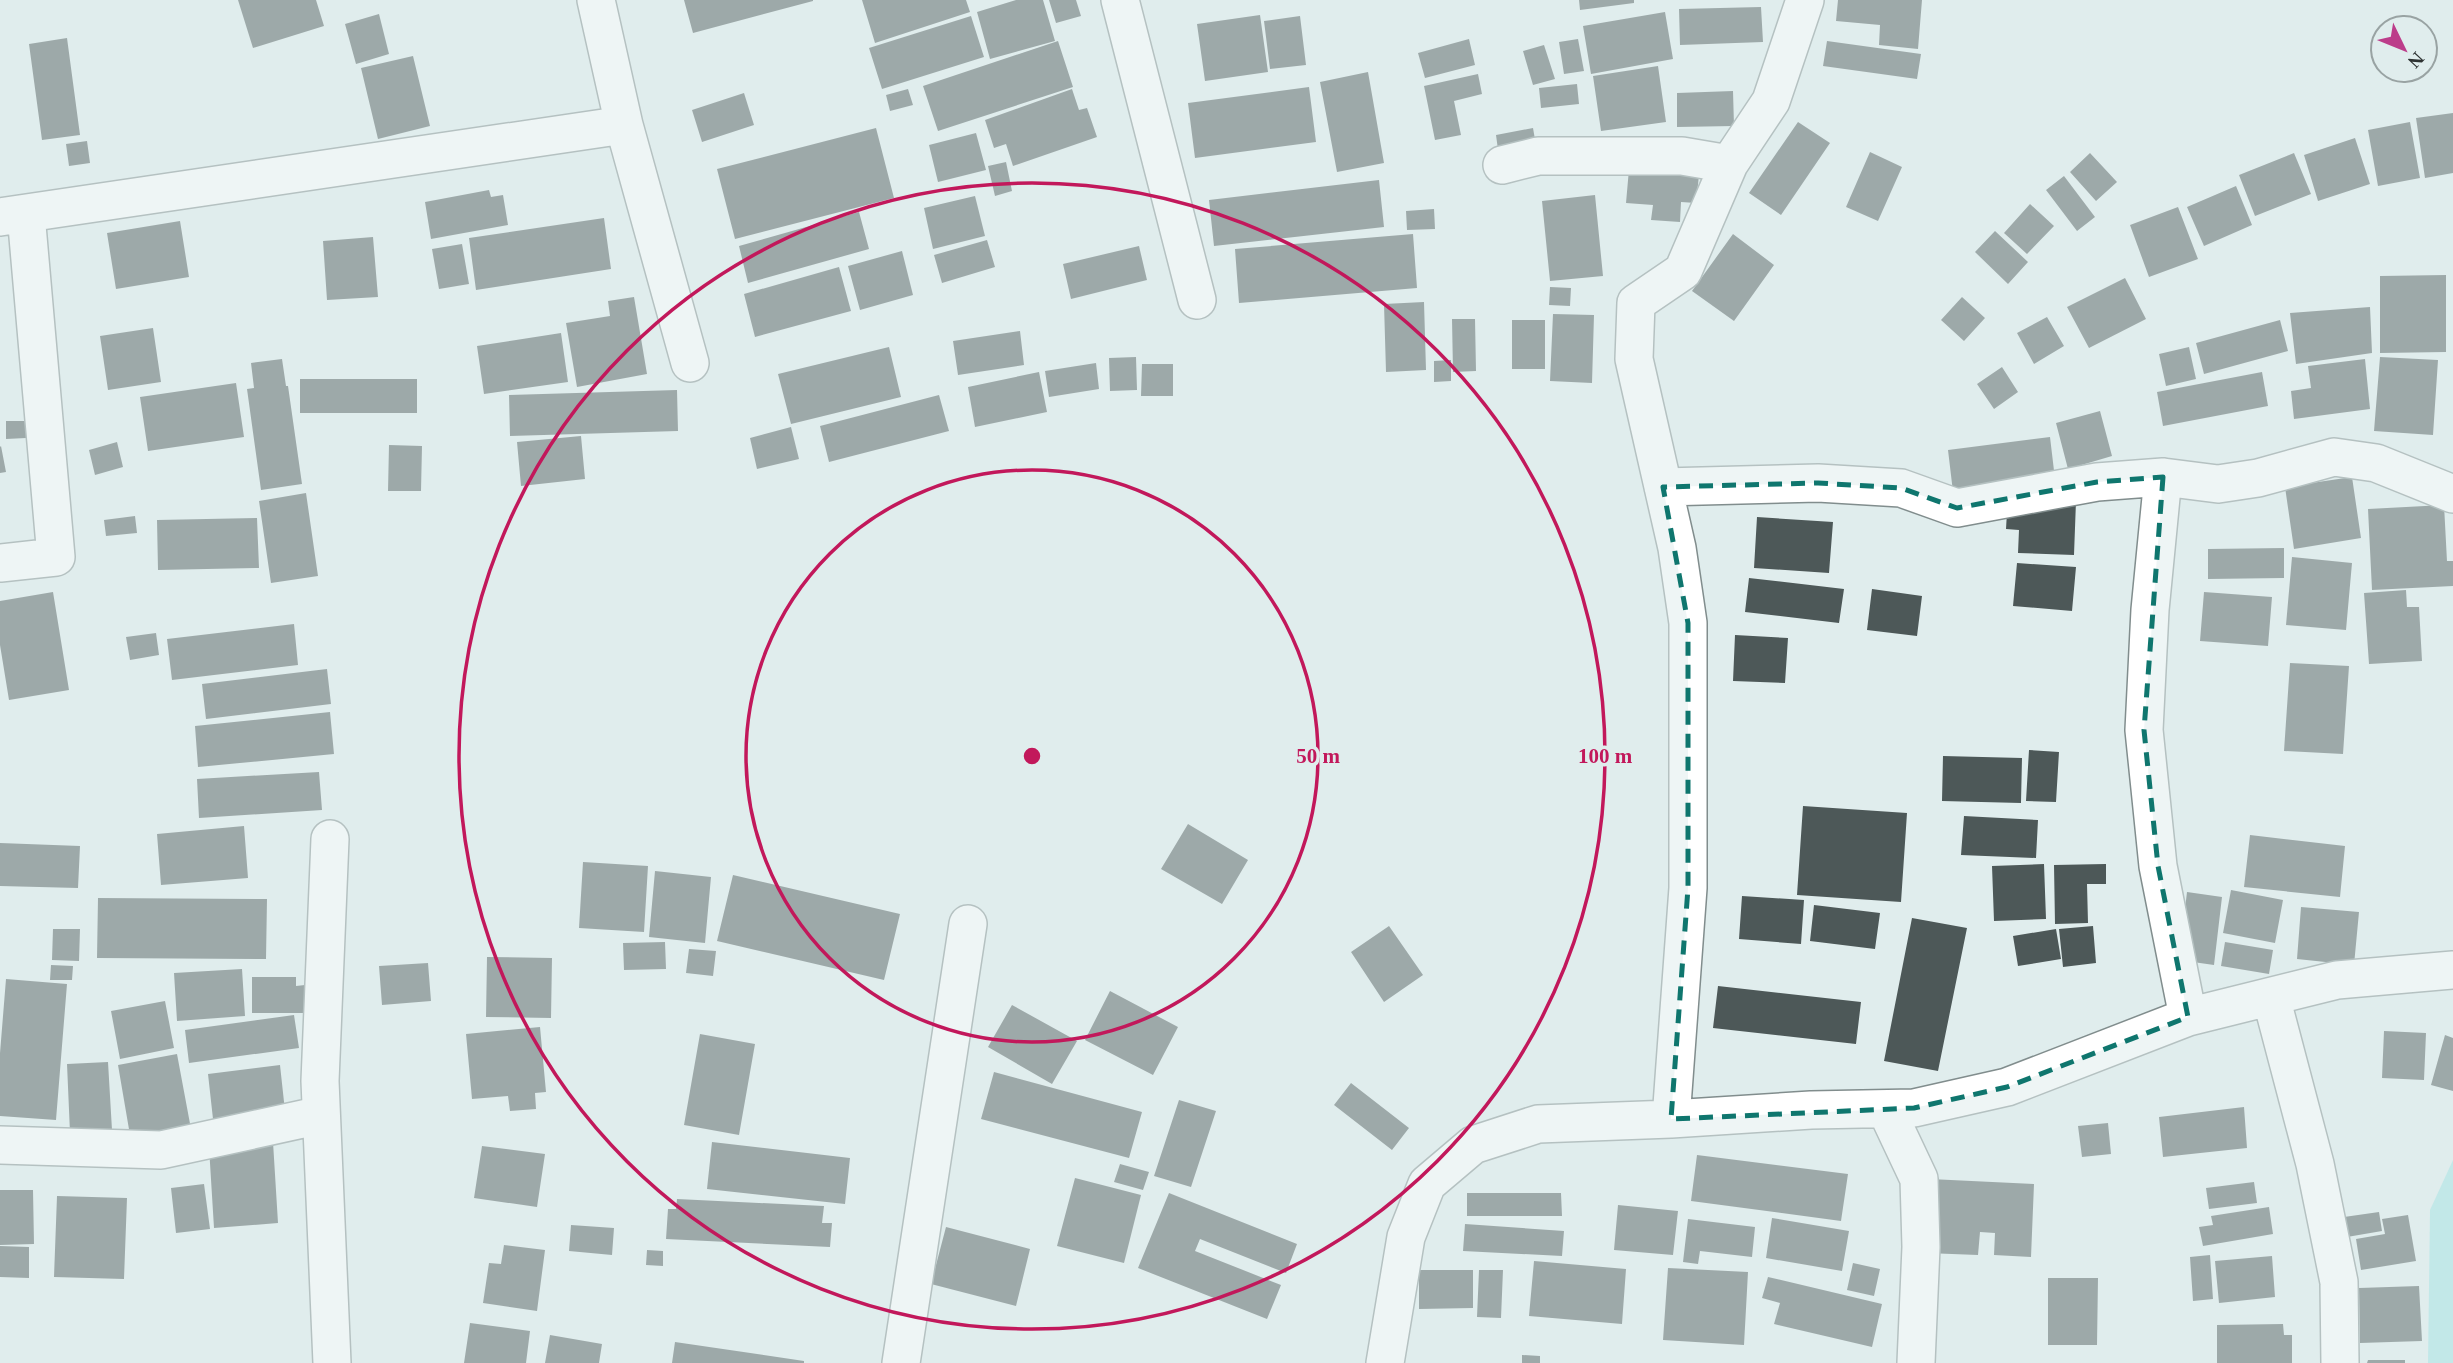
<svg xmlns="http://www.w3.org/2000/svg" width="2453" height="1363" font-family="Georgia,serif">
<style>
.green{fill:#9ee2e3}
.building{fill:#4d5858}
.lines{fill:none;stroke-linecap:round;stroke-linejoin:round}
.minor-casing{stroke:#818d8d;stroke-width:40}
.minor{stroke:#fff;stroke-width:37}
.marked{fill:none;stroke:#0f766e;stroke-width:5;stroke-dasharray:14 9;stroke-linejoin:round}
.ring{fill:none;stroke:#c2185b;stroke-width:3.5}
.centre{fill:#c2185b;stroke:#e0eded;stroke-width:3.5}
.ring-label{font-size:21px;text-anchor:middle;font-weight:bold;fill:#c2185b;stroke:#e0eded;stroke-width:7;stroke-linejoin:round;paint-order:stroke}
</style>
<rect width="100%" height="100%" fill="#e0eded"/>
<path class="green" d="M2453,1160V1363H2428L2430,1210Z"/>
<path class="building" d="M238,0H316L324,26L253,48Z
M684,0H813V1L693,33Z
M862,0H966L970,12L875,43Z
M1016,0H1043L1055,41L990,59L977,12Z
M1049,0H1076L1081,16L1056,23Z
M1579,0H1634V3L1580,10Z
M1838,0H1922L1918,49L1879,45L1880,25L1836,21Z
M1761,7L1763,42L1680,45L1679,9Z
M1665,12L1673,59L1591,74L1583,26Z
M379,14L389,54L356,64L345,24Z
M1260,15L1268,72L1205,81L1197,24Z
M971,16L984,57L882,89L869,48Z
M1300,16L1306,65L1270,69L1264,21Z
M67,38L80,135L42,140L29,44Z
M1469,39L1475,65L1425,78L1418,53Z
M1578,39L1584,71L1564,74L1559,42Z
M1058,41L1073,87L938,131L923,86Z
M1827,41L1921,54L1917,79L1823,66Z
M1544,45L1555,79L1533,85L1523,51Z
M413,56L430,126L378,139L361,68Z
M1658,66L1666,122L1601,131L1593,76Z
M1368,72L1384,163L1337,172L1320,82Z
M1478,74L1482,94L1454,101L1461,135L1435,140L1424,86Z
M1577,84L1579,104L1541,108L1539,88Z
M1309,87L1316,142L1195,158L1188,103Z
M908,89L913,105L890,111L886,95Z
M1072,89L1079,110L1087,108L1097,137L1013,166L1006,144L994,148L985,120Z
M1733,91L1734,126L1677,127V93Z
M744,93L754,125L702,142L692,110Z
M2453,113V173L2425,178L2416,118Z
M1798,122L1830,143L1781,215L1749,193Z
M2410,122L2420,178L2378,186L2368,130Z
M876,128L894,198L735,239L717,169Z
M1533,128L1537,151L1499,157L1496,135Z
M976,133L986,170L938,182L929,145Z
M2355,138L2370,184L2318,201L2304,155Z
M87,141L90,163L69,166L66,144Z
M1870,152L1902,167L1878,221L1846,207Z
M2090,153L2117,182L2096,201L2070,172Z
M2294,153L2311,194L2255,216L2239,175Z
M1006,162L1012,191L995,196L988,166Z
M1629,169L1699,175L1696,203L1681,202L1680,222L1651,220L1653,205L1626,203Z
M2064,176L2095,217L2077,231L2046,190Z
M1379,180L1384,227L1214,246L1209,200Z
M2236,186L2252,225L2204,246L2187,207Z
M489,190L491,197L503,195L508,225L431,239L425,202Z
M1595,195L1603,276L1550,281L1542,201Z
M975,196L985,236L933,249L924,208Z
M2030,204L2054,226L2027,254L2004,233Z
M2178,207L2198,259L2149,277L2130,225Z
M1434,209L1435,229L1407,230L1406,211Z
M859,212L869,249L748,283L739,246Z
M604,218L611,269L476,290L469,238Z
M180,221L189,277L116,289L107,233Z
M1995,231L2028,262L2008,284L1975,252Z
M1413,234L1417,288L1239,303L1235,249Z
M1733,234L1774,265L1734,321L1692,291Z
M373,237L378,297L327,300L323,241Z
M987,240L995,267L942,283L934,255Z
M462,244L469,284L439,289L432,249Z
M1139,246L1147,280L1071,299L1063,264Z
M902,251L913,295L860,310L848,266Z
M839,267L851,311L755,337L744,294Z
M2446,275V352L2380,353V276Z
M2125,278L2146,319L2089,348L2067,307Z
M1550,287L1571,288L1570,306L1549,305Z
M634,297L647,374L577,387L566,323L610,316L608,301Z
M1962,297L1985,318L1964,341L1941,320Z
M1424,302L1426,370L1386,372L1384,304Z
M2370,307L2372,353L2296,364L2290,313Z
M1553,314L1594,315L1592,383L1550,381Z
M2047,317L2064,346L2034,364L2017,333Z
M1452,319H1475L1476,371L1453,372Z
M1512,320H1545V369H1512Z
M2280,320L2288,351L2204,374L2196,343Z
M153,328L161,382L108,390L100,336Z
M1020,331L1024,365L958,375L953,341Z
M561,333L568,382L484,394L477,346Z
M889,347L901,397L791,424L778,374Z
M2189,347L2196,379L2166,386L2159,354Z
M1136,357L1137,390L1110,391L1109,358Z
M2380,357L2438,360L2433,435L2374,431Z
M282,359L286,386H288L302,484L261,490L247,389L254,388L251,363Z
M2365,359L2370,409L2294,419L2291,391L2311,388L2308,366Z
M1451,360V381L1434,382V361Z
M1096,363L1099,389L1049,397L1045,371Z
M1142,364H1173V396H1141Z
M2002,367L2018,392L1994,409L1977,384Z
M1039,372L1047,412L975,427L968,387Z
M2262,372L2268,406L2163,426L2157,392Z
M300,379H417V413H300Z
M236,383L244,437L148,451L140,397Z
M677,390L678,431L510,436L509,395Z
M939,395L949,431L829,462L820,426Z
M2100,411L2112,456L2068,469L2056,423Z
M6,421H26V438L6,439Z
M791,427L799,459L757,469L750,438Z
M581,436L585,479L521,486L517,442Z
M2050,437L2055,479L1953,492L1948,450Z
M117,442L123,467L95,475L89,450Z
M389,445L422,446L421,491H388Z
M1,446L6,472L0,473V447Z
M2352,477L2361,538L2294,549L2285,487Z
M306,493L318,576L271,583L259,501Z
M2076,501L2074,555L2018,553L2019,530L2006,529L2007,512Z
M2444,505L2447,561H2453V586L2372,590L2368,509Z
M135,516L137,533L106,536L104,520Z
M1757,517L1833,522L1829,573L1754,568Z
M257,518L259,568L158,570L157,520Z
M2284,548V578L2208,579V549Z
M2292,557L2352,563L2346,630L2286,625Z
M2017,563L2076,567L2072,611L2013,606Z
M1749,578L1844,589L1839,623L1745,612Z
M1872,589L1922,596L1917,636L1867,630Z
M2406,590L2407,607H2419L2422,661L2369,664L2364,593Z
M53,592L69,690L9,700L0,645V601Z
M2204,592L2272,597L2268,646L2200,641Z
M294,624L298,665L172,680L167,639Z
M156,633L159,655L130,660L126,637Z
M1735,635L1788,638L1785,683L1733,681Z
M2290,663L2349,666L2343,754L2284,751Z
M327,669L331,704L206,719L202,684Z
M330,712L334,754L198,767L195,726Z
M2029,750L2059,752L2056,802L2026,801Z
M1943,756L2022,758L2021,803L1942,801Z
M319,772L322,810L199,818L197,779Z
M1803,806L1907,813L1901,902L1797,895Z
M1964,816L2038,820L2036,858L1961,855Z
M1188,824L1248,860L1222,904L1161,869Z
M244,826L248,878L161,885L157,834Z
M2250,835L2345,846L2340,897L2244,887Z
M0,843L80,846L78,888L0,886Z
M583,862L648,866L644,932L579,928Z
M2044,864L2046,919L1994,921L1992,866Z
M2106,864V884H2087L2088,923L2055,924L2054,865Z
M655,871L711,877L705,943L649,937Z
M733,875L900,914L884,980L717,941Z
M2231,890L2283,900L2275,943L2223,933Z
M2187,892L2222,897L2214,965L2179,960Z
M1742,896L1804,900L1801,944L1739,939Z
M98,898L267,899L266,959L97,958Z
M1814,905L1880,913L1875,949L1810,941Z
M2301,907L2359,912L2354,965L2297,959Z
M1912,918L1967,928L1938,1071L1884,1061Z
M1389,926L1423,975L1384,1002L1351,952Z
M2093,926L2096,963L2063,967L2059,929Z
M53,929H80L79,961L52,960Z
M2056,929L2061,959L2018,966L2013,936Z
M665,942L666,969L624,970L623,943Z
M2225,942L2273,950L2269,974L2221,966Z
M689,949L716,951L713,976L686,973Z
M487,957L552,958L551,1018L486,1017Z
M428,963L431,1001L382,1005L379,966Z
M51,965L73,966L72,980H50Z
M242,969L245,1016L177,1021L174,973Z
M252,977H296V986L305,985L306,1013H252Z
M6,979L67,984L56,1120L0,1116V1053Z
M1718,986L1861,1002L1856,1044L1713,1028Z
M1110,991L1178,1027L1153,1075L1085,1040Z
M165,1001L174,1048L120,1059L111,1011Z
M1012,1005L1077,1041L1052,1084L988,1047Z
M294,1015L299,1048L189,1063L185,1030Z
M540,1027L546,1092L535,1093L536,1109L510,1111L508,1096L472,1099L466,1034Z
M2384,1031L2426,1033L2424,1080L2382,1078Z
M700,1034L755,1044L739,1135L684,1125Z
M2445,1035L2453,1038V1091L2431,1085Z
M177,1054L191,1129L131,1141L118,1065Z
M108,1062L112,1130L70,1133L67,1064Z
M280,1065L285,1111L213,1119L208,1074Z
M994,1072L1142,1112L1129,1158L981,1119Z
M1351,1083L1409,1128L1392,1150L1334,1105Z
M1179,1100L1216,1111L1191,1187L1154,1176Z
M2244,1107L2247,1148L2163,1157L2159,1117Z
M2108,1123L2111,1154L2082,1157L2078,1126Z
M273,1142L278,1223L214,1228L209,1147Z
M712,1142L850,1158L845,1204L707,1189Z
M482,1146L545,1154L537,1207L474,1198Z
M1697,1155L1848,1174L1841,1221L1691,1201Z
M1120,1164L1149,1172L1143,1190L1114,1182Z
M1075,1178L1141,1195L1124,1263L1057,1246Z
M1930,1179L2034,1184L2031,1257L1994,1255L1995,1233L1980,1232L1978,1255L1926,1253Z
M2254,1182L2257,1203L2209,1209L2206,1188Z
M204,1184L210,1229L176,1233L171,1188Z
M0,1190H33L34,1244L0,1245Z
M1169,1193L1297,1244L1286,1273L1200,1239L1195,1251L1281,1285L1267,1319L1138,1268Z
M1467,1193H1561L1562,1216H1467Z
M57,1196L127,1198L124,1279L54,1277Z
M677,1199L824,1206L822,1223H832L830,1247L666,1239L668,1209H676Z
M1618,1205L1678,1211L1673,1255L1614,1250Z
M2269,1207L2273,1234L2203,1246L2199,1227L2213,1225L2211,1216Z
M2379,1212L2382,1231L2347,1237L2344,1217Z
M2408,1215L2416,1261L2361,1270L2356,1239L2385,1234L2382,1219Z
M1772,1218L1849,1231L1842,1271L1766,1258Z
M1688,1219L1755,1227L1752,1257L1700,1251L1698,1264L1683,1262Z
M1465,1224L1564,1231L1562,1256L1463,1251Z
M571,1225L614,1228L612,1255L569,1251Z
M946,1227L1030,1249L1016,1306L931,1284Z
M504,1245L545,1250L537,1311L483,1303L489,1263L501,1264Z
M0,1246L29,1247V1278L0,1277Z
M647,1250L663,1251V1266L646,1265Z
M2210,1255L2213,1299L2193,1301L2190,1257Z
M2272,1256L2275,1297L2219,1303L2215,1261Z
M1534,1261L1626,1269L1622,1324L1529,1316Z
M1853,1263L1880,1269L1874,1296L1847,1290Z
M1668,1268L1748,1272L1744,1345L1663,1340Z
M1419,1270H1473V1308L1419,1309Z
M1479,1270H1503L1501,1318L1477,1317Z
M1768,1277L1882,1304L1872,1347L1774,1324L1780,1303L1762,1298Z
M2048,1278H2098L2097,1345H2048Z
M2419,1286L2422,1341L2360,1343L2359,1288Z
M470,1323L530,1331L526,1363H464Z
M2283,1324L2284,1335H2292V1363H2217V1325Z
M550,1335L602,1344L599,1363H545Z
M675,1342L804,1361V1363H672Z
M1522,1355L1540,1356V1363H1522Z
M2368,1360H2405V1363H2367Z"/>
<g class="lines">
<defs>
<path id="minor" d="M596,0L624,125L690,363
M1120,0L1197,300
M1502,165L1538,156H1682L1729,164
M0,217L624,125
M2163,477L2150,610L2144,730L2158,866L2188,1017
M1663,487L1818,483L1901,488L1957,508L2097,482L2163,477L2218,484L2258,478L2334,457L2376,463L2453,494
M0,563L56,557L26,214
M330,839L320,1081L332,1363
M2271,997L2315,1164L2339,1282L2340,1363
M1886,1109L1919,1179L1921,1247L1916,1363
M1671,1119L1688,888V623L1677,548L1634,359L1636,303L1683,271L1729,164L1771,101L1805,0
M0,1145L161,1150L321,1115
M901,1363L968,924
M1385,1363L1406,1237L1427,1184L1473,1145L1538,1124L1671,1119L1811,1110L1914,1108L2007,1087L2188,1017L2337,980L2453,970"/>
</defs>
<use href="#minor" class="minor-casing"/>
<use href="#minor" class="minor"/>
</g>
<path d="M0 0H2453V1363H0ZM2163,477L2144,730L2158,866L2188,1017L2007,1087L1914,1108L1671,1119L1688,888V623L1663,487L1818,483L1901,488L1957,508L2097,482Z" fill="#e0eded" fill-opacity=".55" fill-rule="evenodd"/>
<path class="marked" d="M2163,477L2144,730L2158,866L2188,1017L2007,1087L1914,1108L1671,1119L1688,888V623L1663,487L1818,483L1901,488L1957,508L2097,482Z"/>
<g class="ring">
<circle cx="1032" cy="756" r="286"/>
<circle cx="1032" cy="756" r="573"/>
</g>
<circle cx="1032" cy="756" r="10" class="centre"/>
<g class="ring-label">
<text x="1318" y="763">50 m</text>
<text x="1605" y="763">100 m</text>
</g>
<g transform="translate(2404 49) rotate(133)"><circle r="33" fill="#e0eded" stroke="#99a3a3" stroke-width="2"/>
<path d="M0-5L12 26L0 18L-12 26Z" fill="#bc3d8a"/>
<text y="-10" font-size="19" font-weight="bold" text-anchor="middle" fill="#2e3333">N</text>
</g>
</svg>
